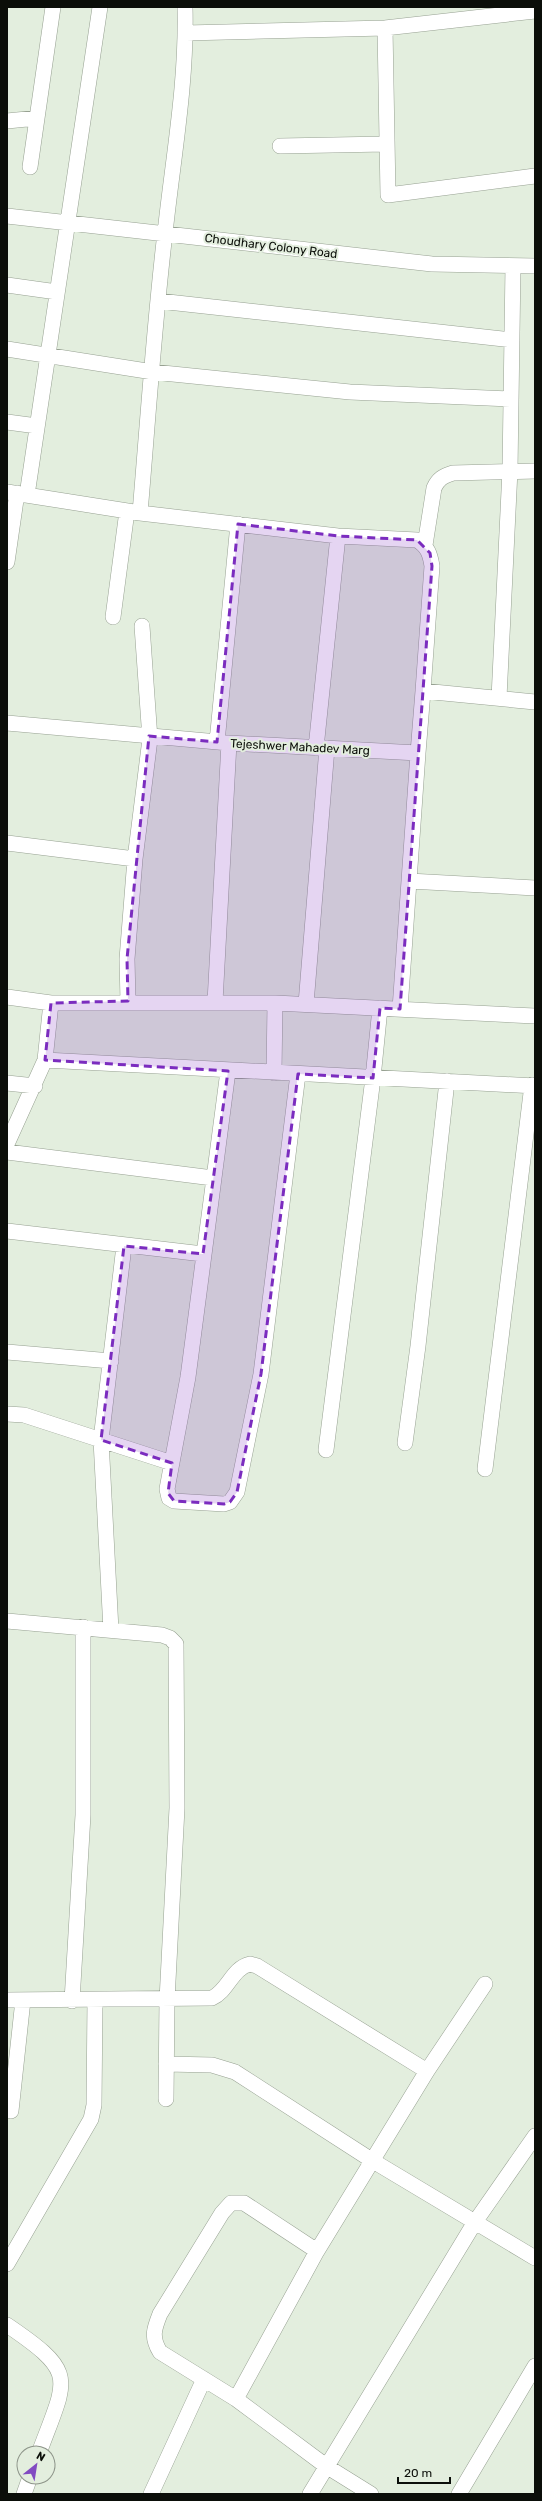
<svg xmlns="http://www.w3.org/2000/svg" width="542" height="2501" font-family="Rubik,sans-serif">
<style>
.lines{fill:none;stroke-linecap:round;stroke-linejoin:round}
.street-casing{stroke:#97a192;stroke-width:16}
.street{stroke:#fff;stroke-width:15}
.marked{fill:#7b2cbf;fill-opacity:0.2;stroke:#7b2cbf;stroke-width:3;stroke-dasharray:8 5;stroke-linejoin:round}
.labels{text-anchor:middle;stroke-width:4;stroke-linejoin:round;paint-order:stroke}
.street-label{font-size:12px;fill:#0b0e09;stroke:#e3eede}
</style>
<rect width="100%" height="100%" fill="#e3eede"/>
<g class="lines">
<defs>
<path id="street" d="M385,28L388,195L535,176
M186,33L385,28L535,11
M7,121L37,118
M280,146L386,144
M30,167L53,7
M7,216L432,264L535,266
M7,285L57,292
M159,301L512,340
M7,349L153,372L350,392L511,399
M7,422L37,426
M7,492L140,513L338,536L417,540C428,547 430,554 432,566L423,691
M27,495L100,7
M140,513C148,419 154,326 165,233C173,158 187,83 185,7
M425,545L434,488C438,479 443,476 453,473L535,471
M7,562L17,493
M113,617L127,511
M499,698L510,470L513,266
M7,723L229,743L418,753L423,691L535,702
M217,742L238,524
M316,748L338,536
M7,843L135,859
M409,881L535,888
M7,997L51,1003H275L535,1016
M128,1001L127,959L135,859L150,739L142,626
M215,1002L229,743
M306,1004L327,748
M400,1009L418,753
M45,1060L535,1086
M228,1071L188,1377L167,1489L169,1498L174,1501L224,1504L230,1502L237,1492L261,1374L298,1074
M274,1073L275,1003
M7,1083L35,1086
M7,1144L45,1060L51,1003
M7,1152L213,1178
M7,1231L203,1254
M7,1352L111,1361
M7,1414L24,1415L172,1463
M405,1443L418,1346L447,1081
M326,1450L373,1078L380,1008
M485,1469L532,1085
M7,1621L162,1635L170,1638L176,1644L177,1808L167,2000L166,2099
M111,1630L101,1440L124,1246
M7,2000L212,1998C228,1991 232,1968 250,1964L257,1966L427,2071
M72,2001L83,1815V1627
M166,2064L212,2065L235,2072L373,2161L535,2258
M11,2111L23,2000
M317,2251L244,2203H231L222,2213L160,2314C154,2329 151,2337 160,2352L236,2399L326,2466L371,2494
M7,2264L91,2119L94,2105L95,2001
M7,2325C79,2374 67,2377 39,2453
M236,2399L317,2251L427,2071L485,1984
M24,2494L30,2477
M151,2494L204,2379
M310,2494L475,2222L535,2136
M459,2494L535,2366"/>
</defs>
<use href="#street" class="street-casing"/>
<use href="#street" class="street"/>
</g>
<path class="marked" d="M238,524L338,536L417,540L430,553L432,566L400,1009L380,1008L373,1078L298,1074L261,1374L237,1492L230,1502L224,1504L174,1501L168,1493L172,1463L101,1440L124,1246L203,1254L228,1071L45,1060L51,1003L128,1001L127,959L149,736L217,742Z"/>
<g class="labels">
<g class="street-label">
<text transform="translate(271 246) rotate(7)" y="4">Choudhary Colony Road</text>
<text transform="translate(300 747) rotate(3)" y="4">Tejeshwer Mahadev Marg</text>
</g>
</g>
<rect width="542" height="2501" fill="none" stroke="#0b0e09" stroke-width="16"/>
<g transform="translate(36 2465) rotate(30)"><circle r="19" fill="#e3eede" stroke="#8d9489"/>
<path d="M0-3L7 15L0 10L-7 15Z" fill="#824bc2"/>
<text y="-6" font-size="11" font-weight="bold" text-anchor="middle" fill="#0b0e09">N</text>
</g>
<path d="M398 2477v6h52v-6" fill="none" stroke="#0b0e09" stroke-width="2"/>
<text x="404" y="2477" font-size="12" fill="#0b0e09" stroke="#e3eede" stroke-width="3" paint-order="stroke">20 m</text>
</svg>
